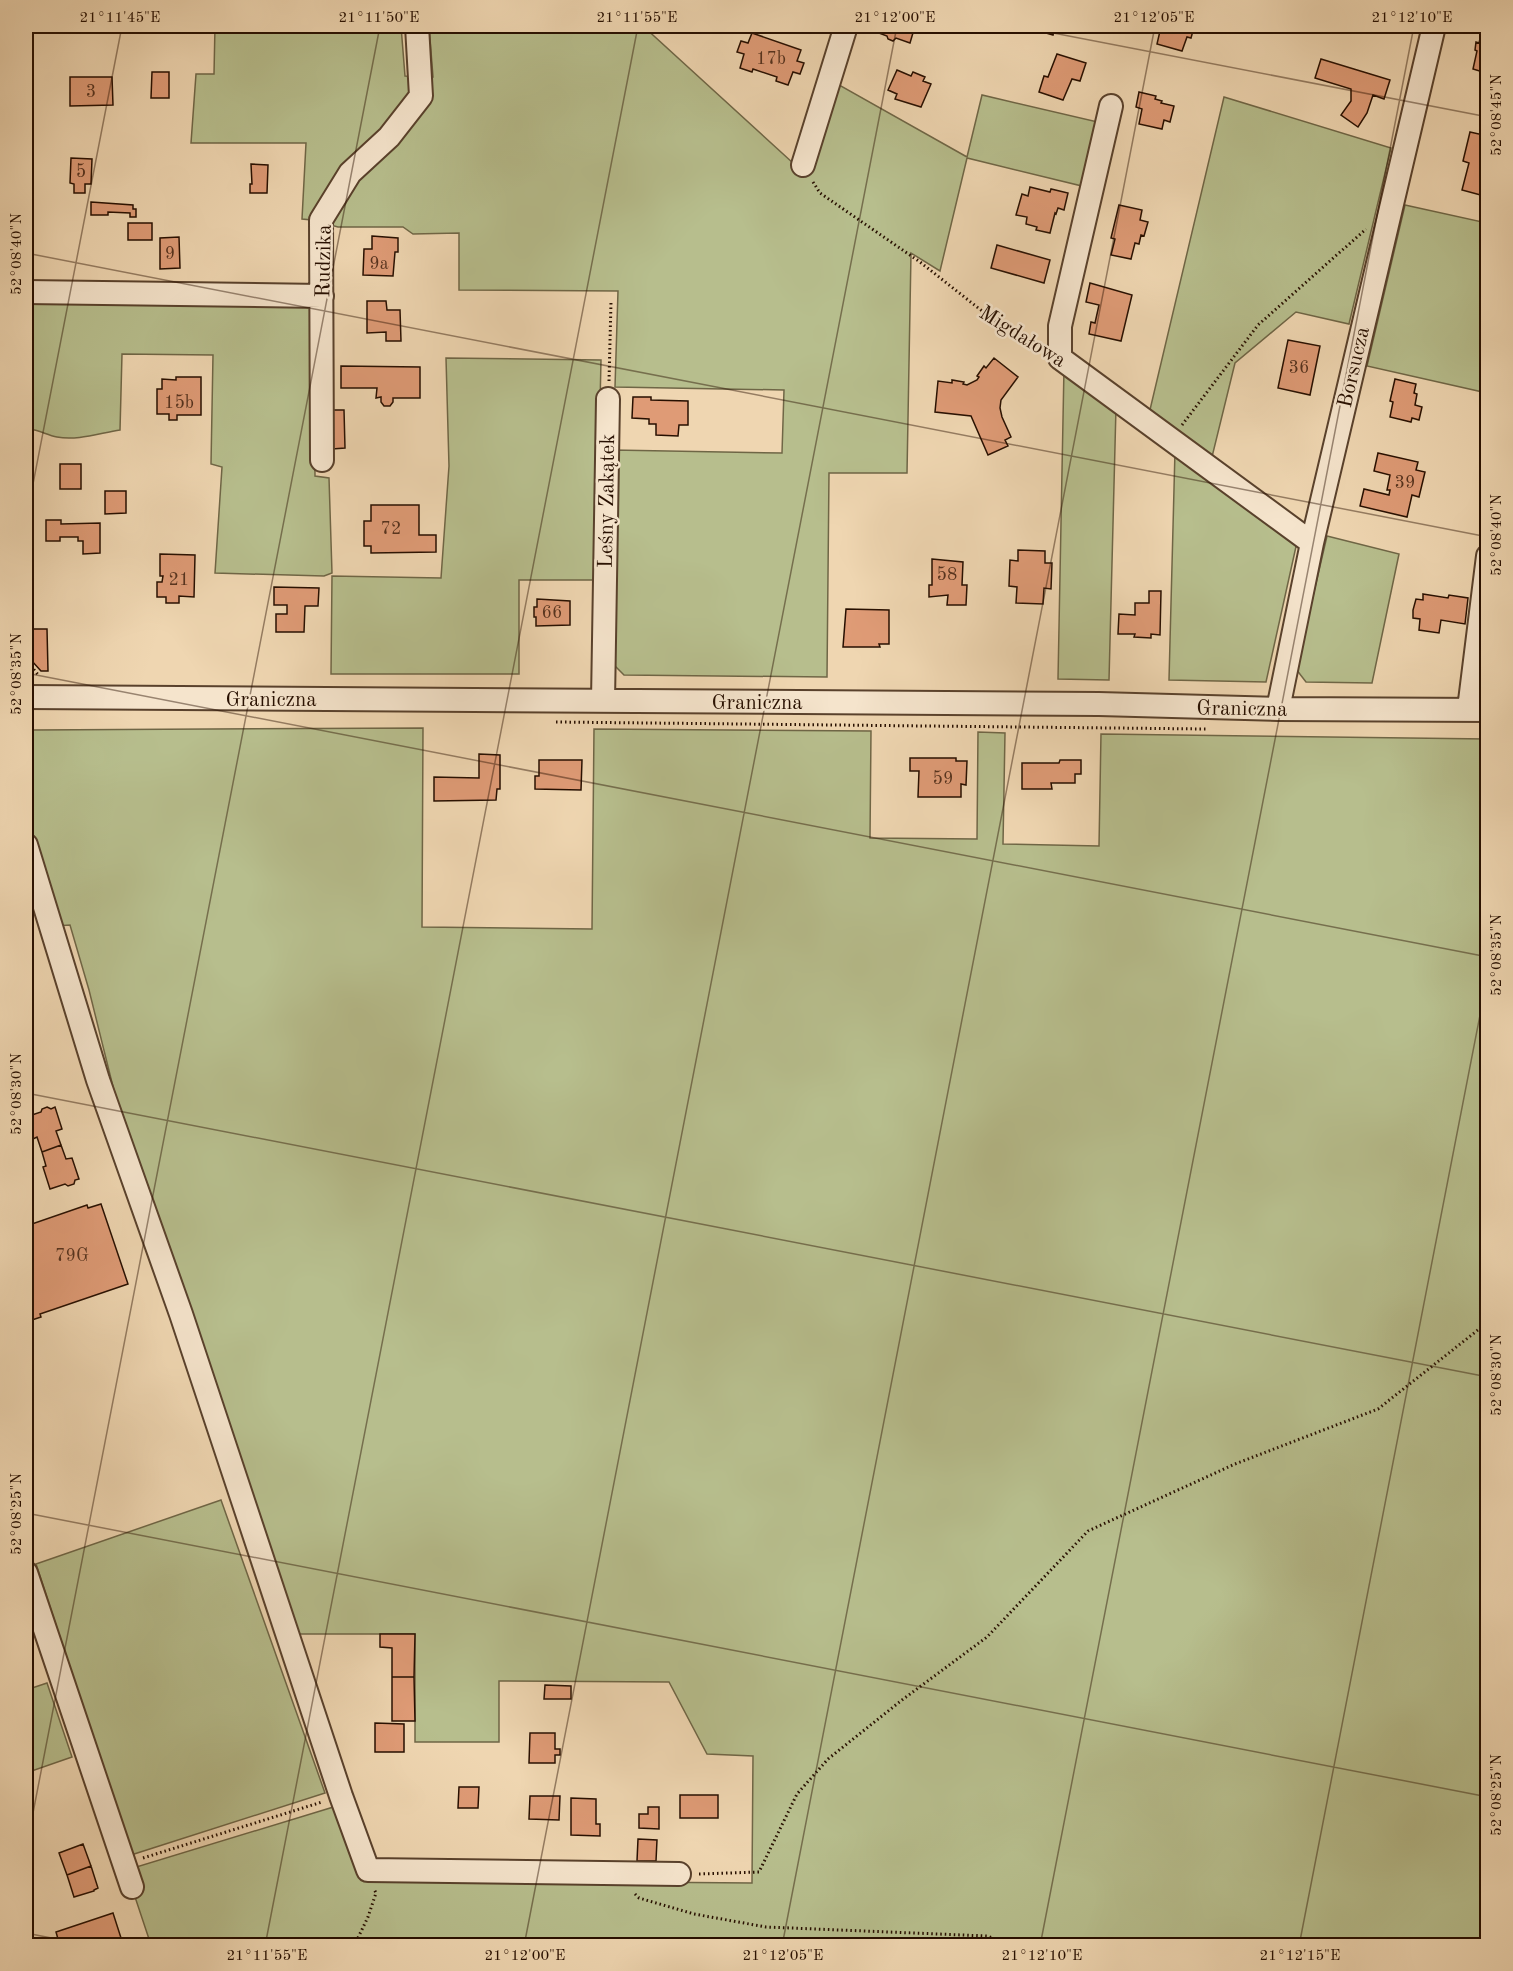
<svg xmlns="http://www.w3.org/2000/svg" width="1513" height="1971" viewBox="0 0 1513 1971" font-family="'Old Standard TT',serif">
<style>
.green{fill:#b7be8d;stroke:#6f6646;stroke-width:1.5}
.building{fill:#df9b76;stroke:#270f00;stroke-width:1.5}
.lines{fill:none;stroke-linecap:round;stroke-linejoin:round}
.minor-casing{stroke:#59412c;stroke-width:26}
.path{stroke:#270f00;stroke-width:3;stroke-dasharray:1.5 3;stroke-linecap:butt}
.minor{stroke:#f5e4cc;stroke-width:22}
.ticks{fill:none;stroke:#270f00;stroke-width:1.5;stroke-opacity:0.45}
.labels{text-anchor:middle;stroke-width:5;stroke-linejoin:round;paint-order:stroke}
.number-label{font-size:18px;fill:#55321e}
.street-label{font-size:21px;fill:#270f00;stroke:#f5e4cc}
.neatline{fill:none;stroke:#270f00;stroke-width:2}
.ticks-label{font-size:15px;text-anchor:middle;fill:#270f00}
</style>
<rect width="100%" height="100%" fill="#efd6b1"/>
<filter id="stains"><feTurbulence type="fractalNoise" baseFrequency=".00333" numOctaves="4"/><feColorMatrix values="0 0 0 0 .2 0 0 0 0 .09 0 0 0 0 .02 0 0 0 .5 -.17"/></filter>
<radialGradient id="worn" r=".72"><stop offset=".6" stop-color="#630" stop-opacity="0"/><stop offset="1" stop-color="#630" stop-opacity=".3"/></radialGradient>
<path class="green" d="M215,26h186l4,50 28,1 -4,-51h214l162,148 29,-92 133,75 15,-62 120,28 -20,63 -115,-28 -27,113 -29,-18 -4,220h-78l-2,204 -203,-2 -14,-14 3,-211 169,3 2,-63 -169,-3 3,-96 -159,-1v-57l-46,1 -10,-7h-65l-26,-7 -10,-1 4,-76h-115l5,-69h18z
M1224,97l167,51 -42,176 -53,-12 -61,51 -24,98 -62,-47z
M1405,205l82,18v170l-120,-27z
M31,301l283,3 1,172 14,2 3,95 -8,3 -109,-3 7,-106 -11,-3 2,-109 -91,-1 -2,76c-20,3 -43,11 -63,7 -10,-2 -18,-7 -28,-8z
M446,358l155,2 -5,220h-77v94h-188l1,-98 109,2 8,-112z
M1064,368l52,39 -7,273 -51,-1z
M1175,451l122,91 -31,140 -97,-2z
M1327,536l72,18 -27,129 -66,-1 -10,-13z
M423,728l-1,199 170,2 2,-200 277,2 -1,107 107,1 1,-107 27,1 -2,111 96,2 2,-112 386,5v1206h-1336l-18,-54v-23l207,-63 27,75 385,3 1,-127 -46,-2 -38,-72 -170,-1v61h-84v-108h-120l-171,-503 -35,-141 -19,-65 -15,1 -29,-118 6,-78z
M221,1500l104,293 -194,62 -95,-291z
M47,1683l25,74 -46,16v-83z"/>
<path class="building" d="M881,26h34l-5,17 -14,-5 -3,3 -5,-2 -1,-3 -8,-3z
M1022,26h33l-2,9z
M1142,26h48l4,1 -3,11 -4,-1 -5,14 -25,-7 3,-13z
M1483,27l5,1v47l-5,-1v-2l-10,-3 4,-18 -2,-1 1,-8 3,1z
M752,33l49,17 -4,11 7,2 -4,11 -7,-2 -5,13 -12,-4 1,-4 -24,-8 -1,3 -12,-4 4,-14 -7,-2 4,-11 7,2z
M1057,54l29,9 -6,18 -8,-2 -9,21 -24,-8 5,-16 4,1z
M1321,59l69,21 -6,19 -11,-4 -6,18 -9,14 -17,-12 10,-14v-12l-36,-11z
M897,70l14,6 2,-4 12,5 -2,4 8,3 -10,23 -26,-8 2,-5 -9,-4z
M152,72h17v26h-18z
M70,77h42l1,28 -43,1z
M1139,92l17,4 -1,3 7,2 -1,2 13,3 -4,16 -6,-2 -2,9 -23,-5 3,-15 -6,-2z
M1470,132l18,4v19l-5,17 5,1v24l-26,-7 7,-27 -6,-2z
M71,158l21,1 -1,25h-6v9h-11v-9l-4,-1z
M251,164l17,1 -1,28h-17v-9h2z
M1030,187l20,5 1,-3 17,4 -4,17 -6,-2 -2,6 -1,-1 -5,20 -14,-3 1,-3 -11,-3 1,-7 -11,-2 6,-21 6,2z
M91,202l42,3v4h3v8h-6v-4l-22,-1v3h-17z
M1119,205l23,5 -2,10 8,2 -4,14 -3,-1 -2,9 -4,-1 -4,16 -20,-4 4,-16 -4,-1z
M128,223h24v17h-24z
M372,236l26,2v14h-3l-2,24 -30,-1 1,-26h8z
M179,237l1,31 -20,1v-31z
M997,245l53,15 -6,23 -53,-15z
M1090,283l42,12 -11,46 -32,-7 2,-12 4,1 4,-18 -13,-3z
M367,301h19l1,9h13l1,31h-15v-9l-19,1z
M1288,340l32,6 -10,49 -32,-7z
M994,358l24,19 -17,23 -1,8 2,9 9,20 -6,3 3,6 -20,9 -17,-39 -36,-4 3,-31 14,2v-3l12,2 -1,2 4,1 10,-5 2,-3 -2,-1 7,-10 2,2z
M341,366l79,1v31h-27v4l-3,4h-6l-3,-4v-5l-5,1 1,-10h-36z
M176,377h25v38h-24v5h-8v-6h-12v-25h5v-10l14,1z
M1395,379l21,5 -2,9 3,1 -2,11 7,2 -3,13 -7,-2 -1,4 -21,-5 3,-15 -3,-1z
M633,397h18v3l37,1v24h-9l-1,11 -22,-1v-11h-7v-5l-17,-1z
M332,410h12l1,38 -13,1z
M1378,453l40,9 -2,8 9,2 -6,25 -7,-2 -5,22 -47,-11 4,-17 25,6 1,-5h-3l3,-15 -16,-4z
M60,464h21v25h-21z
M105,491h21v22l-21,1z
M371,505h48v30h17v17l-65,1v-7h-7v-25h7z
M46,520h15v4l39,-1v30l-17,1v-13h-5v-4h-18v4h-14z
M1018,550l27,1v12h7l-1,26 -7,-1 -1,16 -27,-1 1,-16 -8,-1 1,-26 8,1z
M160,554l35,1 -1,42 -15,-1v7h-13v-6h-9v-15h5l1,-6h-3z
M932,559l31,3 -1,23h5l-1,20h-19l1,-10 -19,2v-12h3z
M274,587l45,1 -1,18h-13l-1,26h-28v-18h11v-9h-13z
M1149,591h12l-1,44 -9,-1v4l-17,-1 1,-3h-17l1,-20 16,1v-12h14z
M1423,594l25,4 1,-3 19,3 -3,26 -24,-4 -2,13 -20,-3 1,-11 -7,-1v-8l3,-11 7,1z
M537,599l33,2v24l-34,1v-9h-2v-10h3z
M846,609l43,1v34h-10l1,3h-37z
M31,629h16l1,42h-7l-10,-11z
M479,754l21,1v34h-3l-1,11 -62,1v-24l45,1z
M910,758h46v3h11l-1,24 -5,-1v13h-43l1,-26h-9z
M539,760h43l-1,30 -46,-1v-13h4z
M1060,760h21v14h-6v9h-24l1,6h-30v-26h37z
M47,1107l4,2 4,-2 7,22 -6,2 5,14 -19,7 -5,-15 -4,2 -7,-22 15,-5 1,-3z
M61,1145l5,14 6,-1 7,21 -4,1 -1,4 -6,2 -3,-2 -15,5 -7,-22 3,-1 -4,-14z
M101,1204l27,80 -88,30 1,3 -15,5v-96l61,-21 1,3z
M380,1634h35l-1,43h-22v-29l-12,-1z
M392,1677h22l1,44h-23z
M545,1685l26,1v13h-27z
M375,1723l29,1v28h-29z
M530,1733h25v16h5v6h-5v8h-26z
M459,1787h20l-1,21h-20z
M680,1795h38v23h-38z
M530,1796h30l-1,24 -30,-1z
M571,1798l25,1v25h4v12l-29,-1z
M648,1807h11v22l-20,-1v-14h9z
M638,1839l19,1 -1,21h-19z
M83,1844l8,22 -24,9 -8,-22z
M91,1866l7,22 -4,2v1l-20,6 -7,-22z
M113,1913l9,28 -14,5h-48l-4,-14z"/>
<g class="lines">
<defs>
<path id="minor" d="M1111,106l-51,220v32l252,185
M803,165l43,-139
M26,292l296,4
M322,460l-1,-240 29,-47 39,-36 32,-41 -4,-70
M26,697l1073,7 179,5 210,1
M603,701l5,-302
M1278,709l34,-166 122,-517
M1469,709l19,-153
M26,845l72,235 83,234 160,482 27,74 311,4
M26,1573l106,314"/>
</defs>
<use href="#minor" class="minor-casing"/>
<path class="path" d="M813,182l7,11 100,69 76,60 45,23
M609,381l2,-79
M1182,425l76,-100 108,-96
M26,666l6,1 7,9
M556,722l650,7
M143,1858l179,-56
M699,1874l60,-2 38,-78 31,-35 74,-59 85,-63 101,-106 147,-67 143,-55 110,-87
M635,1894l4,4 55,16 72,13 221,9 26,10
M354,1946l14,-29 8,-24 -2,-4"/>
<use href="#minor" class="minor"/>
</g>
<path class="ticks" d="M1017,26l471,91M26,253l1462,284M26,520l96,-494M26,673l1462,284M26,1093l1462,284M26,1513l1462,284M26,1849l354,-1823M26,1933l66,13M265,1946l373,-1920M524,1946l373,-1920M782,1946l373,-1920M1040,1946l374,-1920M1299,1946l189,-972"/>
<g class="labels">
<g class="number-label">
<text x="771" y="64">17b</text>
<text x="91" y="97">3</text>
<text x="81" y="177">5</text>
<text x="170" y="259">9</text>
<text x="379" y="269">9a</text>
<text x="1299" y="373">36</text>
<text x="179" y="408">15b</text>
<text x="1405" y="488">39</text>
<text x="391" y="534">72</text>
<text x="947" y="580">58</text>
<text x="179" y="585">21</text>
<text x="552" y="618">66</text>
<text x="943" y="784">59</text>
<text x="72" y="1261">79G</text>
</g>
<g class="street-label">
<text transform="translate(323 261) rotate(-89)" y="7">Rudzika</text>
<text transform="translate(1023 336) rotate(32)" y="7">Migdałowa</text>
<text transform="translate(1353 367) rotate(-77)" y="7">Borsucza</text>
<text transform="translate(606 501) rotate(-89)" y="7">Leśny Zakątek</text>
<text x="271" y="706">Graniczna</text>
<text x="757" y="709">Graniczna</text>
<text transform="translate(1242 708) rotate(1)" y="7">Graniczna</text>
</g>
</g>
<rect width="1513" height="1971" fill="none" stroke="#efd6b1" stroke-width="66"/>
<rect x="33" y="33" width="1447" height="1905" class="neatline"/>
<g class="ticks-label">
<text x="120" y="22">21°11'45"E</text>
<text x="379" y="22">21°11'50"E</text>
<text x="637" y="22">21°11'55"E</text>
<text x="895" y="22">21°12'00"E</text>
<text x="1154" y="22">21°12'05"E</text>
<text x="1412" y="22">21°12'10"E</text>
<text transform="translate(1496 115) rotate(-90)" y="5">52°08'45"N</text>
<text transform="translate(16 254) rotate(-90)" y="5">52°08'40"N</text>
<text transform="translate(1496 535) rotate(-90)" y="5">52°08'40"N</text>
<text transform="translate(16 674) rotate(-90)" y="5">52°08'35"N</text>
<text transform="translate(1496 955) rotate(-90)" y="5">52°08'35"N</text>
<text transform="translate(16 1094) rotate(-90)" y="5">52°08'30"N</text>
<text transform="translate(1496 1375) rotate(-90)" y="5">52°08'30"N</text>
<text transform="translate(16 1514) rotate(-90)" y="5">52°08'25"N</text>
<text transform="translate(1496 1795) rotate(-90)" y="5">52°08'25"N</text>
<text x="267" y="1960">21°11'55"E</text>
<text x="525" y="1960">21°12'00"E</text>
<text x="783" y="1960">21°12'05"E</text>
<text x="1042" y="1960">21°12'10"E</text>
<text x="1300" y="1960">21°12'15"E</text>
</g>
<rect width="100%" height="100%" filter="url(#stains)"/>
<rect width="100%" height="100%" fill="url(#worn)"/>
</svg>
